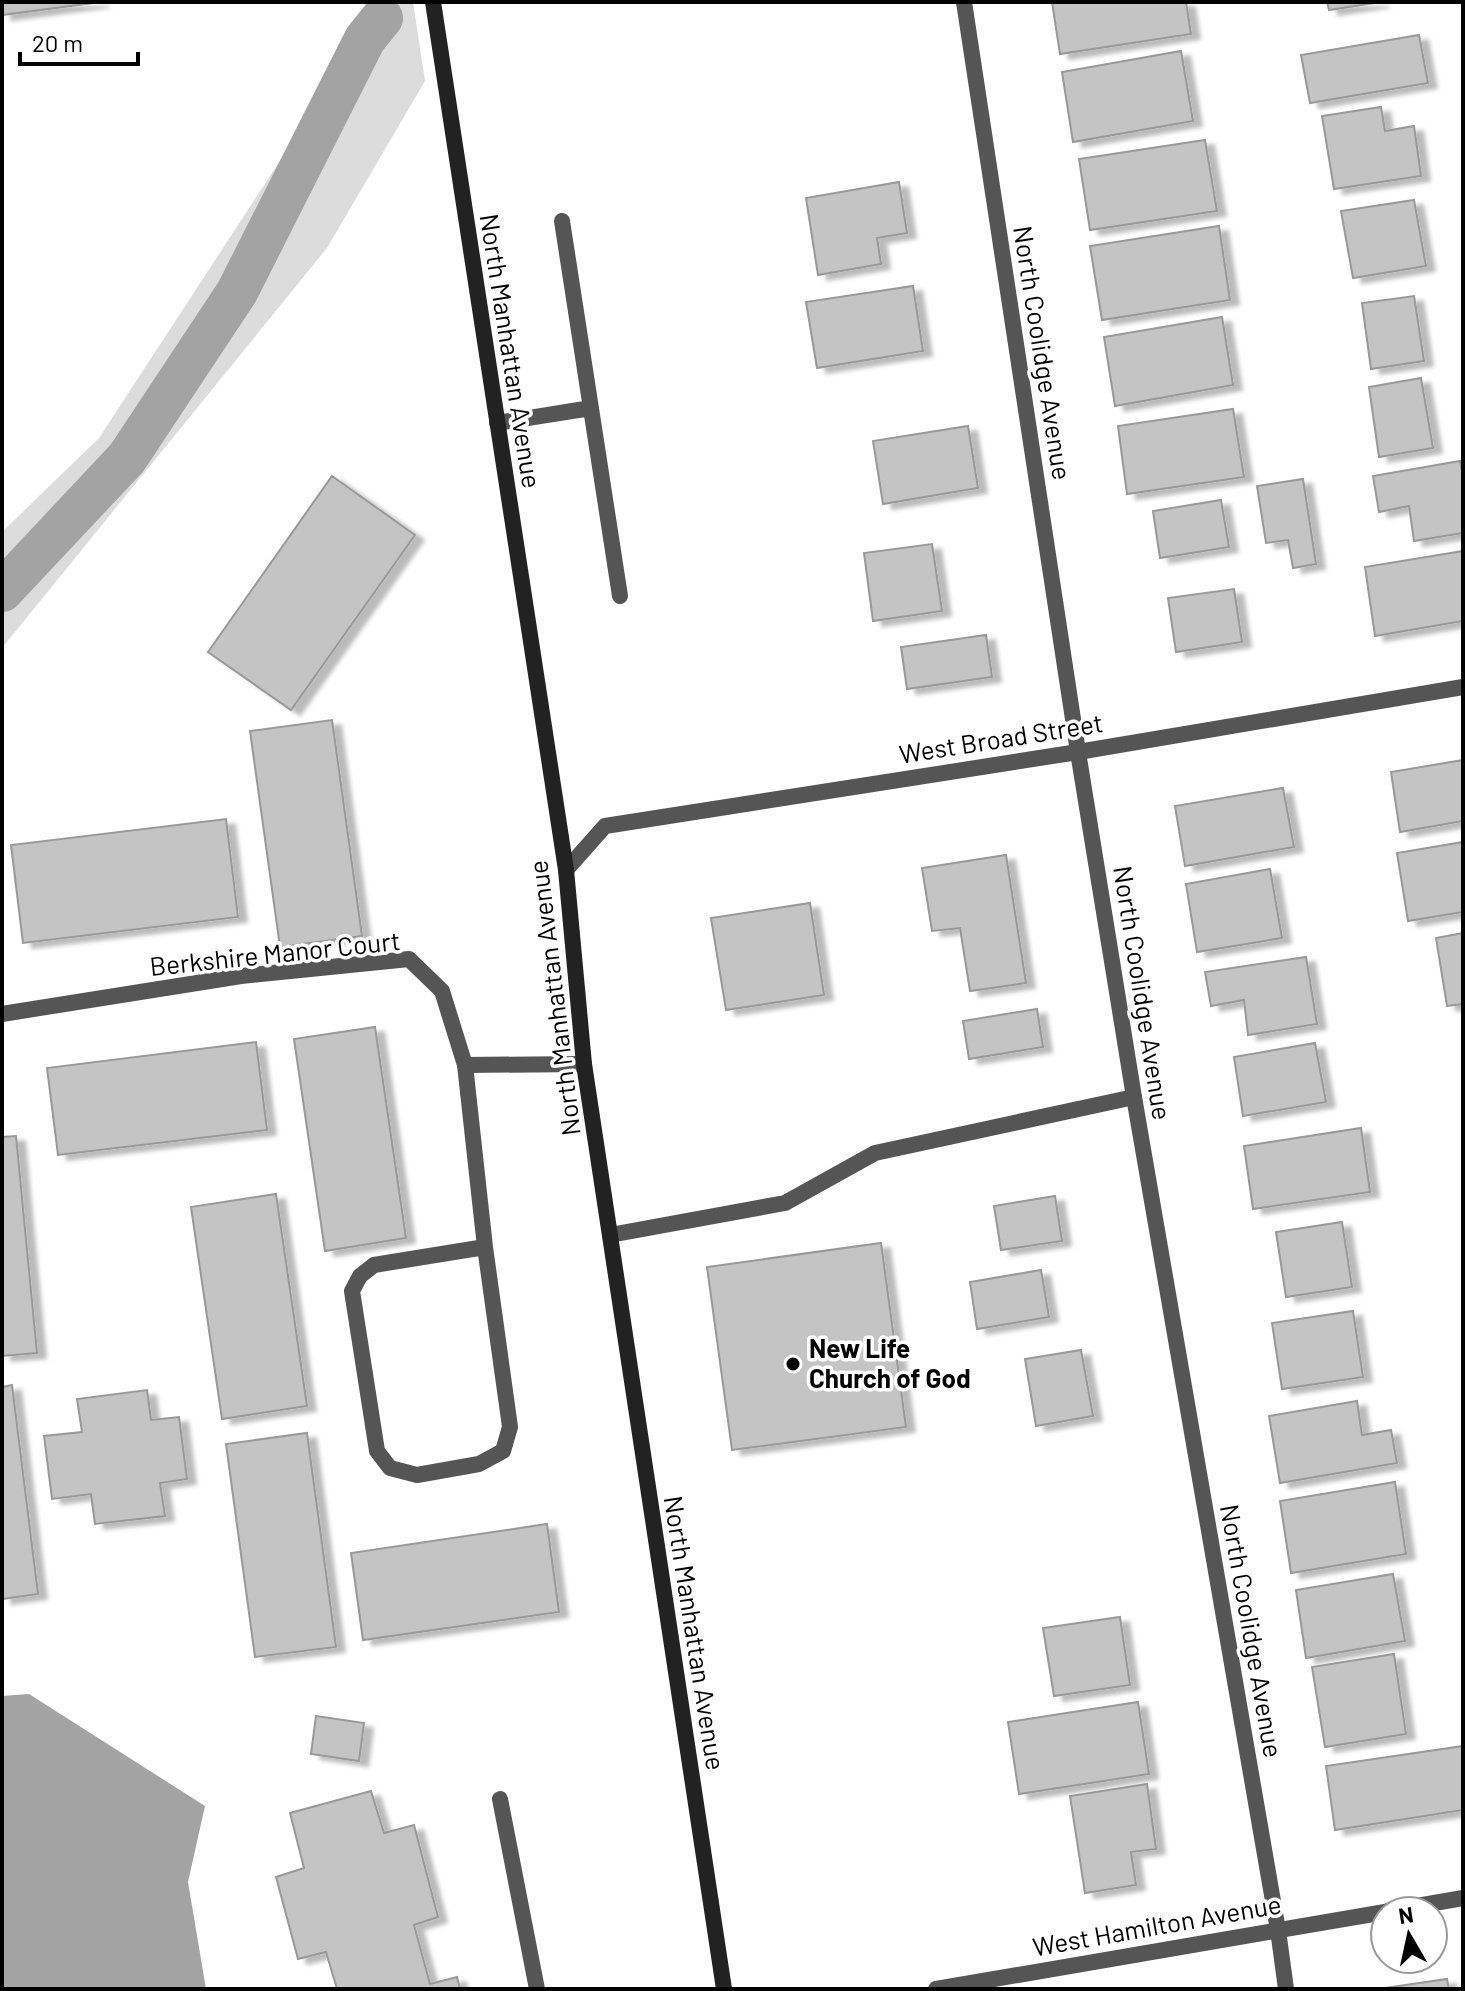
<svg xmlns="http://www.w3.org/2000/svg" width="1465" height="1991" viewBox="0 0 1465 1991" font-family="Barlow,sans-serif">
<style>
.green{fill:#dcdcdc}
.water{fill:#a3a3a3}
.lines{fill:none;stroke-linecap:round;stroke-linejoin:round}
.canal{stroke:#a3a3a3;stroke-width:42}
.building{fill:#c4c4c4;stroke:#999;stroke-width:2;filter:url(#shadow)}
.lane{stroke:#555;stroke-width:16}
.street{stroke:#555;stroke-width:16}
.secondary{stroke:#222;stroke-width:16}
.poi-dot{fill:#000;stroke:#fff;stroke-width:3}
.labels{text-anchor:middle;stroke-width:7;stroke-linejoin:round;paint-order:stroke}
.street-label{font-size:26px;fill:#000;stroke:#fff}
.poi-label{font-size:26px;font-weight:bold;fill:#000;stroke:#fff;text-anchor:start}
</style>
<defs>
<filter id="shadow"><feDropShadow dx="9" dy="5" stdDeviation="2" flood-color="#0004"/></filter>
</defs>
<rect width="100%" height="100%" fill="#fff"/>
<path class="green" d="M387,2h26l12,79 -98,167 -325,400v-116l97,-94 263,-403z"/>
<path class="water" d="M29,1694l176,112 -17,76 18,107h-204v-293z"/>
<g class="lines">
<path class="canal" d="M2,591l125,-133 110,-166 128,-253 17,-21"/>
</g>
<path class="building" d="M2,2h99l-99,13z
M1052,2h134l5,32 -131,20z
M1327,2h54l-52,8z
M1419,35l9,48 -118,20 -9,-48z
M1181,51l12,70 -120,21 -11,-70z
M1381,107l4,24 29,-5 7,50 -87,13 -12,-73z
M1205,140l12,71 -127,19 -11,-71z
M899,182l8,51 -30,5 4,26 -63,11 -12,-77z
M1414,200l12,66 -73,12 -12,-67z
M1219,226l11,74 -128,20 -12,-74z
M913,286l10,65 -106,17 -11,-66z
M1414,296l10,65 -53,8 -9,-66z
M1222,317l11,68 -118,21 -11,-69z
M1421,378l12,70 -54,9 -10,-70z
M1233,409l11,68 -117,17 -9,-68z
M968,426l10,62 -95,16 -10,-63z
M1460,461l3,16v56l-49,8 -5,-35 -30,6 -6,-36z
M332,476l83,59 -124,175 -83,-58z
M1303,479l13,85 -23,4 -5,-28 -22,3 -9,-57z
M1221,500l8,47 -69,11 -7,-47z
M932,544l10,67 -69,10 -9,-68z
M1463,551v70l-88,15 -10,-69z
M1234,589l8,53 -66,10 -8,-54z
M986,635l6,42 -85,12 -6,-42z
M332,720l30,216 -82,11 -30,-216z
M1463,760v61l-63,11 -9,-60z
M1283,788l11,59 -109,19 -10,-60z
M226,819l12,98 -215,26 -12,-98z
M1463,842v70l-55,9 -11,-68z
M1006,855l20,128 -56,8 -10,-63 -28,3 -10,-63z
M1270,869l12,69 -85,14 -11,-68z
M810,903l14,92 -98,15 -15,-92z
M1463,933v71l-16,2 -11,-68z
M1306,957l11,67 -69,11 -4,-35 -33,6 -6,-34z
M1037,1009l6,38 -74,12 -6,-38z
M375,1027l31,211 -81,13 -31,-212z
M256,1042l11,88 -209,25 -11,-87z
M1315,1043l11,59 -83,14 -9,-59z
M1361,1128l9,64 -117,17 -9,-63z
M16,1136l21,217 -35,3v-219z
M276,1194l31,212 -85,13 -31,-212z
M1055,1196l7,45 -61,9 -7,-44z
M1342,1222l10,65 -66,10 -10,-65z
M881,1243l25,184 -174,23 -25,-183z
M1041,1270l8,47 -72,12 -7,-47z
M1353,1311l10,66 -81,12 -10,-66z
M1081,1350l12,66 -57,10 -11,-67z
M12,1385l26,209 -36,5v-212z
M147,1390l4,30 28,-3 8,62 -27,4 5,33 -70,8 -4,-30 -39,5 -8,-63 38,-4 -5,-33z
M1357,1401l5,34 29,-5 6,33 -117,20 -11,-67z
M307,1433l29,214 -81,10 -29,-213z
M1395,1482l11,72 -115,19 -11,-72z
M547,1524l12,88 -196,28 -12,-87z
M1393,1574l12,67 -99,17 -10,-68z
M1120,1617l10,68 -76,11 -11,-68z
M1394,1654l12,80 -81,13 -13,-80z
M1138,1702l11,72 -130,20 -11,-72z
M316,1716l48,7 -5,38 -48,-7z
M1463,1746v64l-128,20 -9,-64z
M1147,1784l9,65 -25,3 5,33 -51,8 -15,-97z
M371,1791l13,42 30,-8 24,92 -24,8 16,59 27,-7 3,12h-123l-11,-37 -28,7 -22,-82 28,-9 -14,-55z
M1447,1979l2,10h-71z"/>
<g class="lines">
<path class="lane" d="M465,1065l20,182 25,180 -7,24 -24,13 -62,11 -27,-7 -13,-17 -25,-160 8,-15 14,-11 111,-18
M610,1235l175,-32 90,-50 259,-56
M500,1799l37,190"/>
<path class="street" d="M964,2l114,750 56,345 144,833 8,59
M562,221l58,375
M497,423l94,-15
M566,870l39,-44 473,-74 385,-65
M2,1014l239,-38 168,-17 33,32 23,74 119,-1
M1388,1911l75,-13
M936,1989l449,-77"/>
<path class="secondary" d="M433,2l133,868 18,194 140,925"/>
</g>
<circle class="poi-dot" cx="793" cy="1364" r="8"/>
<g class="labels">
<g class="street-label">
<text transform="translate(510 351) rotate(81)" y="9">North Manhattan Avenue</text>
<text transform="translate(1042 353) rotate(81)" y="9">North Coolidge Avenue</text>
<text transform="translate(1001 739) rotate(-9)" y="9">West Broad Street</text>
<text transform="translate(275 954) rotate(-6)" y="9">Berkshire Manor Court</text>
<text transform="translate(1142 993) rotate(81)" y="9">North Coolidge Avenue</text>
<text transform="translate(555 998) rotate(-97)" y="9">North Manhattan Avenue</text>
<text transform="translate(1251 1631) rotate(80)" y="9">North Coolidge Avenue</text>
<text transform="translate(694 1633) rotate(81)" y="9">North Manhattan Avenue</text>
<text transform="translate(1157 1926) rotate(-10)" y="9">West Hamilton Avenue</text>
</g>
<g class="poi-label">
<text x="809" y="1358">New Life<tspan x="809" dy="30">Church of God</tspan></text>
</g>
</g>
<rect width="1465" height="1991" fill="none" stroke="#000000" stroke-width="8"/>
<g transform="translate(1409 1935) rotate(351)"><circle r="38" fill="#ffffff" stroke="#999999" stroke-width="2"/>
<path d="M0-6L14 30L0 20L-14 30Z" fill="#000000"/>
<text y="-12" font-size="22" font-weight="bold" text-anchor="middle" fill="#000000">N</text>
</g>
<path d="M20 52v12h118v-12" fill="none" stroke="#000000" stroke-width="4"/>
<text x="32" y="52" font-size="24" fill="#000000" stroke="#ffffff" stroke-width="6" paint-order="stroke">20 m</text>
</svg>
